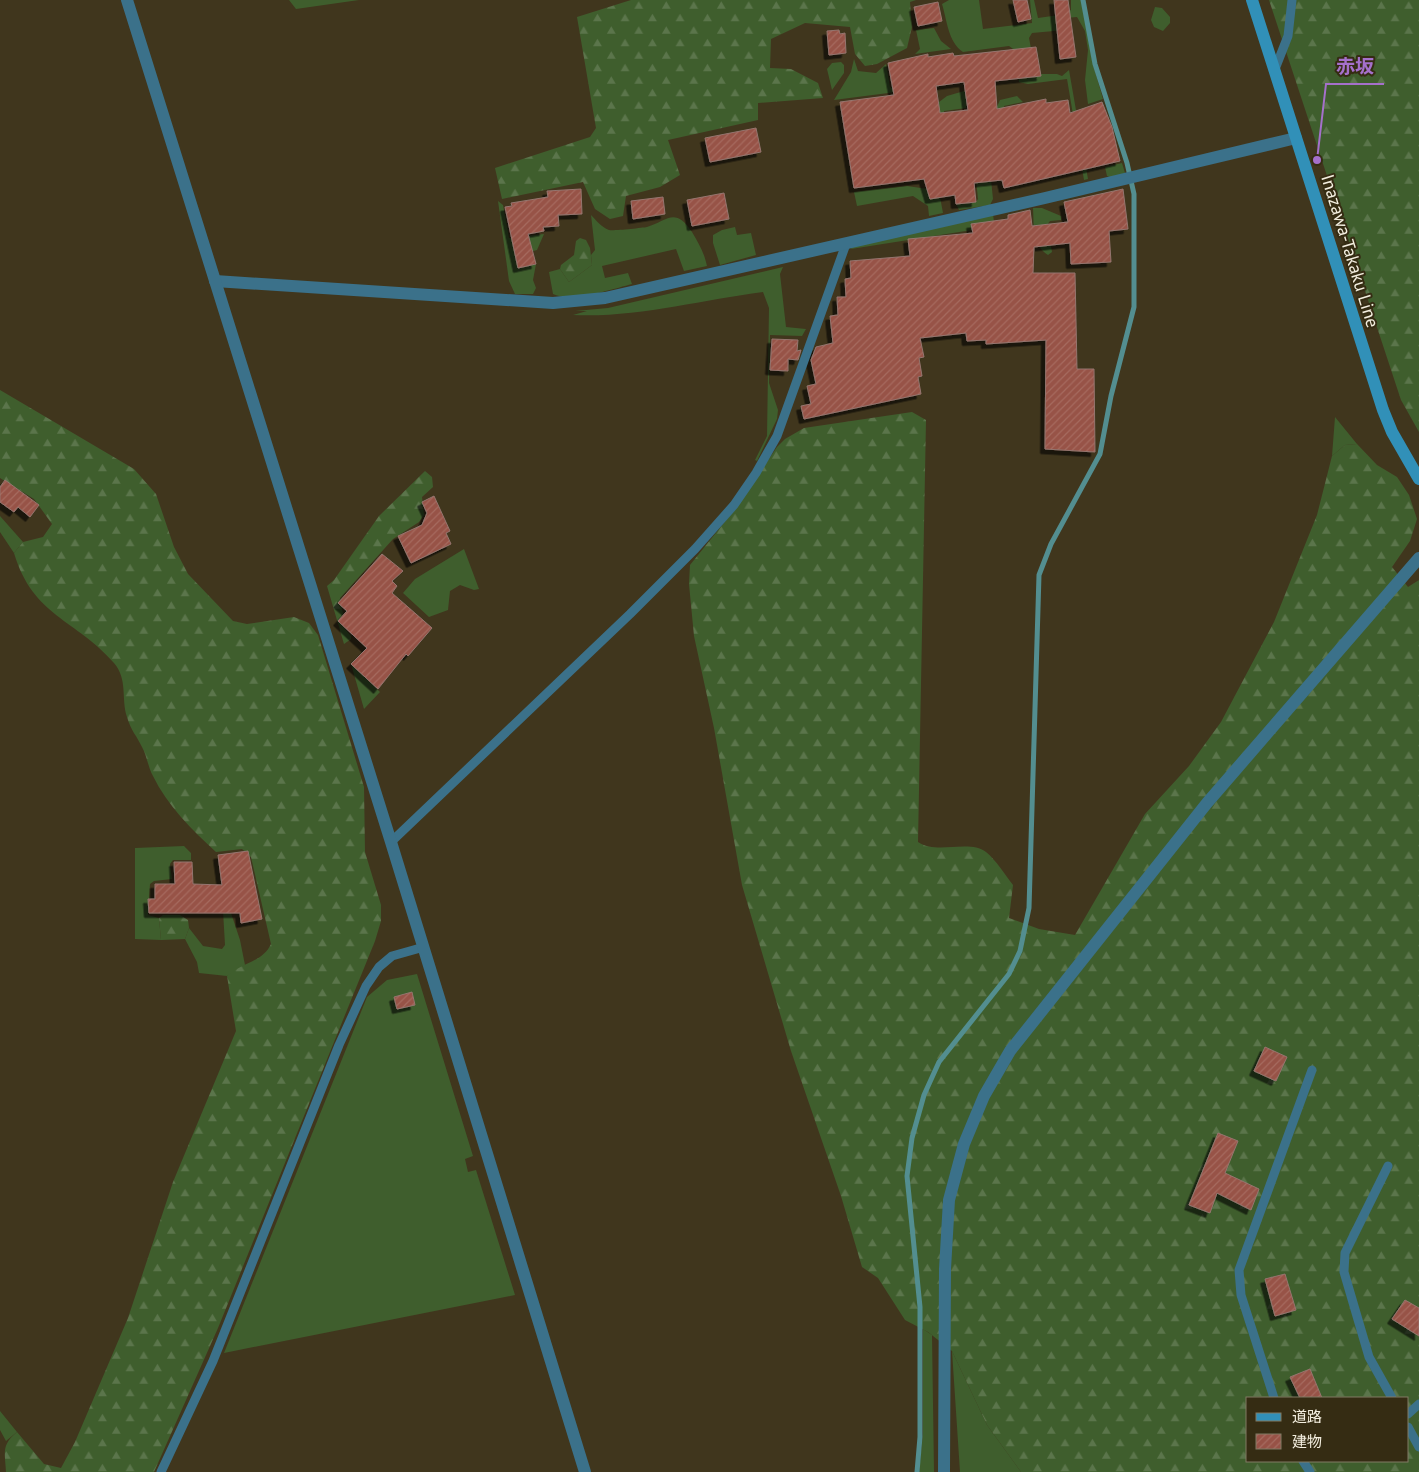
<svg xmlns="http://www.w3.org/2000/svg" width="1419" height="1472" viewBox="0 0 1419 1472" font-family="'PT Sans','Noto Sans JP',sans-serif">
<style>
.grass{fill:#3f5e2d}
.forest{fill:url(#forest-firs);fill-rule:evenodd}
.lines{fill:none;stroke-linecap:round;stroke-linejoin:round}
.stream{stroke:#538e90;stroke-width:5}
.building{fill:url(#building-hatch);stroke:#95756f;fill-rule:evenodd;filter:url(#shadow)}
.service{stroke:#3b718a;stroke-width:9}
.minor{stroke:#3b718a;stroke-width:12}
.tertiary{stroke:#3b718a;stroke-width:12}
.secondary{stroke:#3190b8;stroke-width:12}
.labels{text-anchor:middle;stroke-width:4;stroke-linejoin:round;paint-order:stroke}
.street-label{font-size:18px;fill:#f4efe0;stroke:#352c13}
.leader{fill:none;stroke:#a570cb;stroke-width:2}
.callout-dot{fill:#a570cb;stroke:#352c13;stroke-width:2}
.callout-label{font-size:19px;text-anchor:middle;font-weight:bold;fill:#a570cb;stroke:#352c13;stroke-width:4;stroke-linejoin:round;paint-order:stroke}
</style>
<defs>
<pattern id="forest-firs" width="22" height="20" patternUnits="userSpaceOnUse" patternTransform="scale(1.25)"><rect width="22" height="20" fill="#3f5e2d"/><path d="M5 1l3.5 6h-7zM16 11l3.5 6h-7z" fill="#5b754b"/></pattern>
<pattern id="building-hatch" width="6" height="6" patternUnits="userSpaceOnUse" patternTransform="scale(1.25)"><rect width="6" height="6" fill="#975246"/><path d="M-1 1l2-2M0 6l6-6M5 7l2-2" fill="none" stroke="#a66b60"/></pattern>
<filter id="shadow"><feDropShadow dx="-4.5" dy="4.5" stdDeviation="0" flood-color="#0009"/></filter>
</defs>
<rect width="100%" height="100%" fill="#40361d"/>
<path class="grass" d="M289,0h70l-63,9z
M949,0h30l4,29 49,-6 -2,-23h4l4,18 21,-3 12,-5v-10h10l12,64 10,35 -15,5 -3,-24 3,-30 -3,-19 -8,-14 -11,1 -1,12 -33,3 -3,5 7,36h21l5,2 7,-6 19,109 -4,1 -17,-101 -39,5 -9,-2 -3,-31 -7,-5 -46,6c-15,-10 -16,-32 -21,-48z
M1155,7l7,1 8,9v6l-7,8 -9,-4 -3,-7z
M934,28l7,13 10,8 -36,5 5,-5 -4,-19z
M854,59l4,12 18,2 10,-9 4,23 5,2 1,3 -62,8 17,-28z
M841,62l3,3v8l-12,17 -5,-21 5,-6z
M964,91l21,12 -19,1v4l-22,3 1,11 -6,-10v-10l8,-6z
M1017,96l6,6 -19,4 10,43 -20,-36 6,-13z
M988,150l5,49 -3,6 -31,5 -3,-6 20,-2 2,-3 -5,-48z
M1122,163l3,10 -13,5 -5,-2 -2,-9z
M907,186l21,3 12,8 3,16 -14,3 -1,-10 -15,-10 -56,10 -3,-14z
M498,201l5,4 6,33 35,-4 -7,16 -22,6 4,12 17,-4 -3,16 3,8 -3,6h-18l-6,-13z
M1033,208h9l19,8v4l-11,1 -3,4 5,27 -4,3c-16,-10 -14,-29 -15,-47z
M993,214l1,8 -22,2v6l-121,19 2,-3z
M591,215c5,5 10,12 18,15 4,1 32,-2 38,-3 20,-6 28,-21 45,5 7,12 12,20 15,34l-23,5 -8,-22 -74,17 3,12 23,-5 4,11c-19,5 -62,19 -79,10l-4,-22 11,-3 9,13 23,-17 -1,-10 4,-5z
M735,227l2,8 14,-2 5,22 -36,10 -7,-22v-8l9,-5z
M783,267l-3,7 6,53 20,2 -4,7 -32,-1 -1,48 9,27 -1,9 -20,42 -2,-1 12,-24 2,-128 -6,-16c-63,8 -127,26 -190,23l14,-4h-12l33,-3z
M1335,417l22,27 -12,1 -13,11z
M0,516l23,26 -9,11 -14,-21z
M464,549l15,40 -5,1 -14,-5 -10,6 -2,19 -19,7 -26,-24 12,-14z
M351,664l29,28 -16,17z
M184,846l7,7v7h-18l-3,4 2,15 -18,2 -4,3 -2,31 11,3 2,22 -26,-1v-91z
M230,910l10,30 5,25 -18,11 -28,-3 -2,-11 -12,-23 4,-11 14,18 19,3 3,-4 -2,-34z
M417,974l56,182 -8,3 3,13 8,-2 39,125 -291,58 143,-356 20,-17z
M923,1329l9,6 2,137h-15l4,-39z
M952,1351l35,74 34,47h-61z
M0,1411l17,21 -11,9 -6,-11z"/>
<path class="forest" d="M631,0h285l-6,2 2,25 -5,21 -30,16 -12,2 -10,-12 -5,-27 -45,-4 -34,16 -1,29 21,1 27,14 5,15 -65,5v17l-90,20 12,35 -20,12 -34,9 -3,20 -13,3 -15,-10 -12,-27 -81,17 -7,-31 95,-31 6,-9 -19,-111z
M1269,0h150v432l-18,-32z
M580,238l6,2 4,8 2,17 -23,17 -9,-13 1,-4 13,-10 2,-14z
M0,390l134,79 22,25 18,53 14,27 45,47 14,3 47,-7 15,6 9,12 46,152 1,65 16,53v16l-6,20 -157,387 -64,144h-148c-1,-19 -5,-27 11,-40l27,32 17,4 14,-26 53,-124 45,-136 63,-151 -9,-55c14,-13 36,-14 44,-32l-20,-87 -9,-8 -26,3c-24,-22 -49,-47 -63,-76 -5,-9 -6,-20 -11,-29 -5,-11 -11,-16 -15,-30 -6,-18 1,-38 -13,-54 -38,-44 -81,-46 -100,-110l9,-11 20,-5 9,-13 -18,-25 -34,-21z
M912,412l14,8 -8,422c19,13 51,-3 68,10 10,8 19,23 27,33l-4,33 30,11 36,6 70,-121 44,-48 32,-44 53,-100 43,-107 15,-59 13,-11 12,-1 20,21 20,12 12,18 8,24 -7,22 -18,26 16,20 11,-7v892h-398l-34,-47 -35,-74 -24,-19 -23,-12 -27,-42 -16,-11 -21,-71 -50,-145 -49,-166 -28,-157 -20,-92 -5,-52 1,-19 46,-57 41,-61 8,-8 19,-11zM1248,1398h160v63h-160z
M425,471l7,6 1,10 -11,10 2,18 -5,7 -26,17 -53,59 3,16 -5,7 13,15v3l-7,5 -17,-58 7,-6 45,-64z
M163,915h17l8,5 1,8 -4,11 -24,1 -2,-22z"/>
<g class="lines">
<path class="stream" d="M917,1472l3,-35v-130l-13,-131 5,-38 12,-43 15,-33 70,-88 11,-23 9,-43 10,-333 12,-31 49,-90 11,-58 23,-89v-113l-7,-31 -32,-99 -12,-64"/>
</g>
<path class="building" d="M1013,0h14l4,19 -13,3z
M1054,0h14l8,57 -16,2z
M938,2l4,19 -24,5 -4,-19z
M839,30l1,4 5,-1 1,20 -17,2 -2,-24z
M1036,47l5,29 -46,5 2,28 49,-10v4l22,-3 2,13 32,-11 10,25 8,34 -116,27 -2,-8 -28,3 2,19 -20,2 -1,-9 -25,4 -6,-20 -70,9 -14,-86 54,-7 -6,-32 40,-9v3l25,-4 1,3zM964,82l4,28 -28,3 -4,-27z
M756,128l5,24 -51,10 -5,-24z
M581,189l1,25 -24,1 1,11 -16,1 1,4 -16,3 8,30 -18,4 -13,-61 7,-1 -1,-3 37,-6 -1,-6z
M1123,189l5,40 -19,2 2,31 -40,2 -1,-21 -36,4 -1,26h42l2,96h17l1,83 -50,-3 1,-109 -60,4v-4l-19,1 -1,-8 -46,5 4,19 -5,1 3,18 -4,1 3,17 -117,25 -3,-13 10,-2 -4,-18 9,-2 -5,-24 5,-13 17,-4 -3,-27 8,-1 -1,-18h9l-1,-18 6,-1 -1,-17 60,-5 -2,-17 65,-6 -2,-9 37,-5v-4l22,-5 2,16 36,-4 -4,-20z
M724,193l5,26 -37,7 -5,-26z
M663,197l2,17 -32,5 -2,-18z
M772,339l26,1 -1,11 4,-1 -3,10 -10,-1v12l-18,-1z
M5,480l34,25 -9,12 -12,-10 -4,5 -14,-10v-15z
M434,496l16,35 -4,2 5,11 -40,19 -13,-27 24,-11 5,-12 -5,-11z
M382,554l21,17 -11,10 5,5 -5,7 40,35 -24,28 -2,-2 -28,35 -27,-25 16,-16 -29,-27 9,-10 -9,-8z
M248,851l14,68 -21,4 -1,-10h-91l-1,-14h7v-15h20l-1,-22h18l1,22 29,1 -4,-30z
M412,992l3,13 -18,4 -3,-12z
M1265,1047l22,10 -11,24 -22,-10z
M1218,1133l20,8 -13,32 34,16 -8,21 -34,-17 -7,20 -21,-8z
M1285,1274l11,36 -21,6 -10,-37z
M1405,1300l14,8v28l-27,-17z
M1310,1369l12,29h-22l-10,-21z"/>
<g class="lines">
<path class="service" d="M1275,69l13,-33 4,-36
M391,842l239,-228 65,-65 39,-44 22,-32 21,-37 69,-192
M1388,1166l-43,87 -1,19 25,85 23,41
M1274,1398l-33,-103 -2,-25 73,-200
M1408,1414l11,-10
M1408,1427l11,20
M1303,1461l7,11
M161,1472l52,-111 126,-316 27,-59 13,-19 13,-11 32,-9"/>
<path class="minor" d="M215,281l338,22 52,-5 440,-100 251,-60"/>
<path class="tertiary" d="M127,0l264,842 194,630
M944,1472l1,-203 4,-69 15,-56 20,-48 26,-45 197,-248 212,-245"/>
<path class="secondary" d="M1252,0l131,410 9,22 27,47"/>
</g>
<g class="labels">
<g class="street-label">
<text transform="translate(1350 251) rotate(73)" y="6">Inazawa-Takaku Line</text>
</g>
</g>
<path class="leader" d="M1317 160L1326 84H1384"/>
<circle class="callout-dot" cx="1317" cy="160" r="5"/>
<g class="callout-label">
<text x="1355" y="73">赤坂</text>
</g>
<rect x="1246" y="1397" width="162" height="65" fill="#352c13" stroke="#817a65"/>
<rect x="1256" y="1413" width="25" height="8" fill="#3190b8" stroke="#817a65"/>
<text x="1292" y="1422" font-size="15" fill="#f4efe0">道路</text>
<rect x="1256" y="1434" width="25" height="15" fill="url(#building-hatch)" stroke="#817a65"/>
<text x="1292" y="1447" font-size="15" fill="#f4efe0">建物</text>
</svg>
